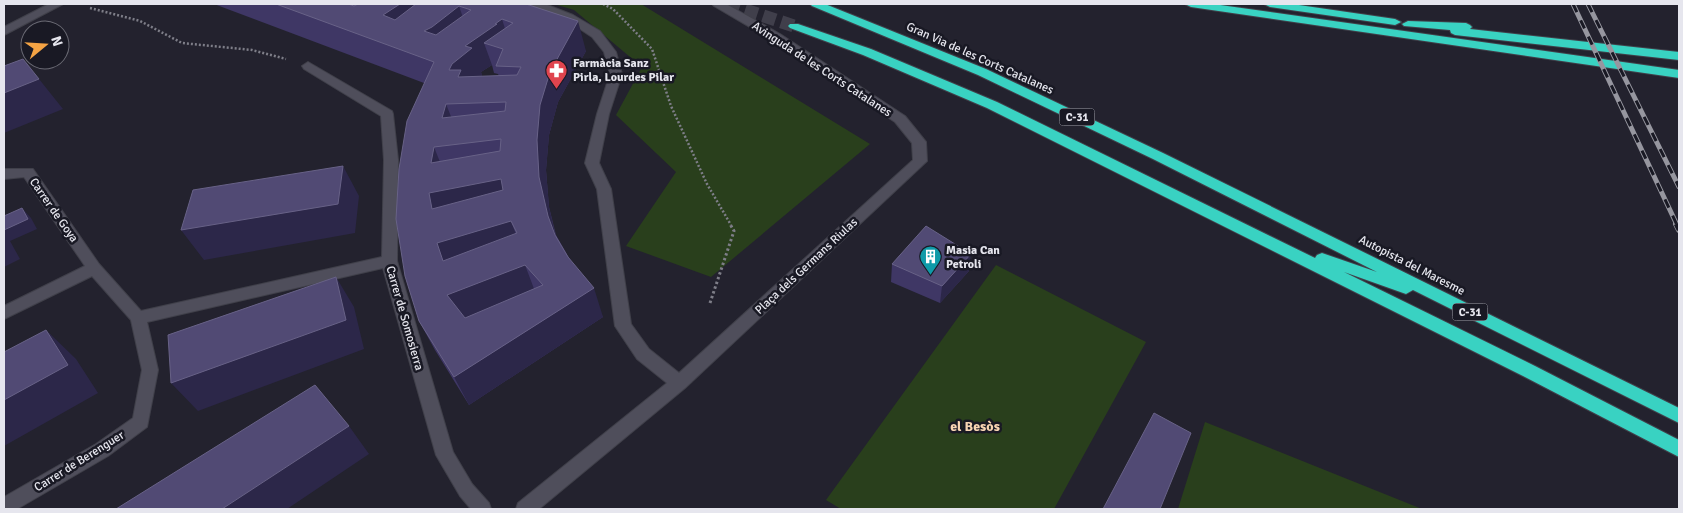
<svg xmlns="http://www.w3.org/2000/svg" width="1683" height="513" viewBox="0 0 1683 513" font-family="Signika,sans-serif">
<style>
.green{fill:#293f1c}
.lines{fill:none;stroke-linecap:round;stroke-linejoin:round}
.highway-tunnel{stroke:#403f4b;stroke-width:13;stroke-dasharray:13 6;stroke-linecap:butt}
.street-casing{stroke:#40404a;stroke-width:2}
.highway-casing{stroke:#40404a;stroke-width:2}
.path-far1{stroke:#7e7e88;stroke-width:2.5;stroke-dasharray:2 2;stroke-linecap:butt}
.path{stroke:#7e7e88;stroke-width:3;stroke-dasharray:2.5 2.5;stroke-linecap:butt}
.street{fill:#4f4e5b;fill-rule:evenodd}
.highway{fill:#39d2c2;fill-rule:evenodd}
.rail-far1-casing{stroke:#96969f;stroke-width:5}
.rail-casing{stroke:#96969f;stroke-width:6}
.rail-far1{stroke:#191924;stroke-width:3;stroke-dasharray:9;stroke-linecap:butt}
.rail{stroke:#191924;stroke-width:4.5;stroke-dasharray:12;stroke-linecap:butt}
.wall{fill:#3f3765;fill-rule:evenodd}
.shaded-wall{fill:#2c2749}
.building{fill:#514a74;stroke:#686287;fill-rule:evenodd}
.labels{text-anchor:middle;stroke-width:5;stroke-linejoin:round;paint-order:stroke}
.shield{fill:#191924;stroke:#a8a8b1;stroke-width:1}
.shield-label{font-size:11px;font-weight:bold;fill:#e6e6ee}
.street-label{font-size:12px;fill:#e6e6ee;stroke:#191924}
.poi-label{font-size:12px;font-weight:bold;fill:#e6e6ee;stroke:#191924;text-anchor:start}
.neighbourhood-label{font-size:14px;font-weight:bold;fill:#f8d5b3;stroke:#191924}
</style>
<rect width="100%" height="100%" fill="#23222e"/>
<path class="green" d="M554,4h87l229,140 -159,133 -85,-31 50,-74 -60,-57 26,-48 -68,-57z
M996,265l150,77 -92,167h-213l-15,-9z
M1205,422l217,87h-244z"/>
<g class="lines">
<path class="highway-tunnel" d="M727,4l67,22"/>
<defs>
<path id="street" d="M49,4h14l-59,31v-8z
M529,4h16l28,11 27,16 16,21 6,22 -13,40 -10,49 12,26 20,135 18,25 30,24 234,-213 -1,-17 -17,-21 -123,-82 -58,-34 -2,-2h14l54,30 125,82 21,26 1,19 -242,227 -146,121h-23l2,-6 149,-120 -30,-24 -22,-33 -18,-137 -12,-26 12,-49 13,-40 -6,-22 -12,-15 -27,-18 -34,-13z
M308,62l84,49 1,3 5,46 -1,101 56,191 19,32 17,19 2,6h-20l-11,-13 -24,-41 -53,-187 -236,54 11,48 -11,57 -39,29 -91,53h-13v-12l92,-53 37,-26 9,-48 -11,-50 -39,-44 -88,43v-13l81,-40 -61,-89 -20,2v-10h29l66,95 42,47 241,-54 2,-97 -3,-44 -77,-47 -2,-3z"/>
<path id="highway" d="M810,4h15l161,65 177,84 516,255v15l-266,-133 -7,4 -62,-22 191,94 144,74v17l-156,-81 -536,-268 -124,-53 -73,-27 -2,-2 2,-2h8l73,25 126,53 318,156 2,-3 5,-2 55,19 -224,-113 -175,-84 -166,-69z
M1185,4h28l466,66v8l-488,-71z
M1264,4h28l103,15 6,3 -6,3 -125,-18z
M1408,21l58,2 4,2 2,2 -2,2 209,23v8l-224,-25 -4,-2 -1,-3 -46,-4 -2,-2z"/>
</defs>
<use href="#street" class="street-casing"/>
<use href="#highway" class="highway-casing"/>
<path class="path-far1" d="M603,4l10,5 39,40 19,57 36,78 24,41
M90,8l50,13 42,22 70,7 34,9"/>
<path class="path" d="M710,303l24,-72 -4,-7"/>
<use href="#street" class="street"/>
<use href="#highway" class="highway"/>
<defs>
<path id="rail-far1" d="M1573,4l104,221
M1588,4l91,183"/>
<path id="rail" d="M1676,224l3,6"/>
</defs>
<use href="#rail-far1" class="rail-far1-casing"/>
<use href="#rail" class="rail-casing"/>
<use href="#rail-far1" class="rail-far1"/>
<use href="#rail" class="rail"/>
</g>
<path class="wall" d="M214,4h312l60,47 -28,51 -9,33 -3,35 3,37 7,28 47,82 -134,88 -34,-55 -16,-29 5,-238zM492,65l2,8 4,1 1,2h-17l-1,-4z
M892,264l77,7 -29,32 -49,-21z"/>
<path class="shaded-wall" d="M400,4h23l-28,41 -12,-30z
M459,6l10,29 -26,21 -19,-25z
M502,19l9,29 -8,1 -19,-6 8,22 -11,7 2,6 -15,12 -19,-20 3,-6 13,-18z
M578,21l8,30 -28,51 -9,33 -3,35 3,37 9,39 -10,-30 -9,-39 -2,-37 3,-35 10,-33z
M39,79l24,30 -59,24v-40z
M446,104l12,30 -16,-16z
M434,147l12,30 55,2 11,30h-80l-3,-16 2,-30z
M343,166l16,30 -4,37 -151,27 -23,-30z
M22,208l9,10 6,11 -27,12 10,18 -16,8v-37z
M511,221l11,30 -79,10 -6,-18z
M971,254l-2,17 -29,32 2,-17z
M525,265l11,29 -75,30 -14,-29z
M336,277l18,30 10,42 -166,62 -27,-28z
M594,288l9,29 -134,88 -15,-28z
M46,330l30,29 22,34 -94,53v-46z
M349,426l20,28 -82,55h-65z"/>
<path class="building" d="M276,4h72l6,2 4,-2h42l-17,11 12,5 21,-16h110l52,17 -28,51 -10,33 -3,35 2,37 9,39 7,19 13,22 26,31 -140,89 -35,-56 -14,-45 -9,-57 3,-50 8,-48 27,-59zM459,6l12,4 -35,25 -12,-4 8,-4zM502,19l11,4 -29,20 19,6 -7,17 25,1 -4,8 -59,2 3,-7h-12l3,-6 20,-16 -7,-2 32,-22h-2zM506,102l-1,9 -63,7 4,-14zM501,139l-1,12 -69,12 3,-16zM501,179l2,11 -71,19 -3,-16zM511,221l6,12 -74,28 -6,-18zM525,265l18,20 -78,33 -18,-23z
M23,59l16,20 -35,14v-27z
M343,166l-5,38 -157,26 12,-40z
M22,208l6,11 -24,11v-14z
M926,226l45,28 -29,32 -50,-22z
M336,277l10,43 -175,63 -3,-48z
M46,330l22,35 -64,35v-48z
M315,385l34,41 -127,83h-106z
M1154,413l37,20 -31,76h-57z"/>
<defs>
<symbol id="pharmacy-pin" viewBox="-11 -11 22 30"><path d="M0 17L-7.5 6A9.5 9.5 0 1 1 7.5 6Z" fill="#e0444e" stroke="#191924"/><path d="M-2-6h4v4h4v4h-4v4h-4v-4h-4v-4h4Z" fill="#fff"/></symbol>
<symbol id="building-pin" viewBox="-11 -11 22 30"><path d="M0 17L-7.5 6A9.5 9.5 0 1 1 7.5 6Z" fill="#0f9aa8" stroke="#191924"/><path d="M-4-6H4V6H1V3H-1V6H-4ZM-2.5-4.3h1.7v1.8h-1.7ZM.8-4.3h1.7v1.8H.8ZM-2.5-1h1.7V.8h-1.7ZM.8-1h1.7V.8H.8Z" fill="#fff"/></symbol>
</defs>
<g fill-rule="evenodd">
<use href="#pharmacy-pin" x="544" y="58" width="25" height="34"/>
<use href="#building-pin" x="918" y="244" width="25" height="34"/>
</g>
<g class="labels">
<g class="shield">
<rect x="1059.5" y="108.5" width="35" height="17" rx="4"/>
<rect x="1452.5" y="303.5" width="35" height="17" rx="4"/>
</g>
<g class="shield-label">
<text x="1077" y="121">C-31</text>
<text x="1470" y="316">C-31</text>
</g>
<g class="street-label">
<text transform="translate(980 58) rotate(24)" y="4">Gran Via de les Corts Catalanes</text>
<text transform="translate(822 69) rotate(33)" y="4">Avinguda de les Corts Catalanes</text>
<text transform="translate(54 210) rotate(55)" y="4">Carrer de Goya</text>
<text transform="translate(1412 265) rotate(27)" y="4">Autopista del Maresme</text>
<text transform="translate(806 266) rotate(-43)" y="4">Plaça dels Germans Riulas</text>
<text transform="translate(405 318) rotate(74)" y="4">Carrer de Somosierra</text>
<text transform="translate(79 461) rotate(-32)" y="4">Carrer de Berenguer</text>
</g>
<g class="poi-label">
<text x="573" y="67">Farmàcia Sanz<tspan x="573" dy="14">Pirla, Lourdes Pilar</tspan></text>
<text x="946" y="254">Masia Can<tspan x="946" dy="14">Petroli</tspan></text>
</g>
<g class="neighbourhood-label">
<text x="975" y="431">el Besòs</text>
</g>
</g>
<rect width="1683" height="513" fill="none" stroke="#e6e6ee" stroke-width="10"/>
<g transform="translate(45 45) rotate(72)"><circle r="24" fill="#191924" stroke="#6b6b75"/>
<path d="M0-4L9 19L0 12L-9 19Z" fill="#f4a344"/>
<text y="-8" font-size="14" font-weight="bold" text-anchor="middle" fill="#e6e6ee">N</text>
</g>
</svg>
